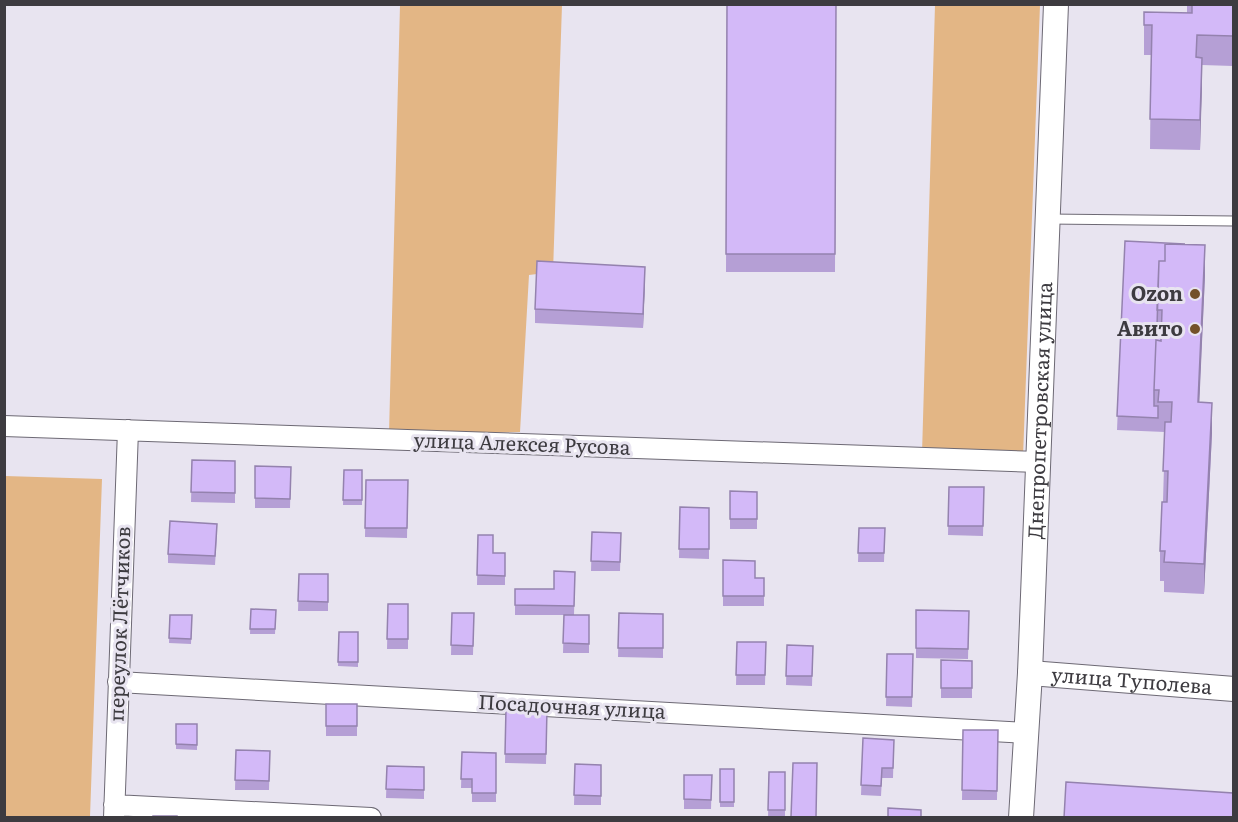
<svg xmlns="http://www.w3.org/2000/svg" width="1238" height="822" viewBox="0 0 1238 822" font-family="Literata,serif">
<style>
.green{fill:#e3b685}
.lines{fill:none;stroke-linecap:round;stroke-linejoin:round}
.service-casing{stroke:#6d6974;stroke-width:11}
.minor-casing{stroke:#6d6974;stroke-width:22}
.tertiary-casing{stroke:#6d6974;stroke-width:26}
.service{stroke:#fff;stroke-width:9}
.minor{stroke:#fff;stroke-width:20}
.tertiary{stroke:#fff;stroke-width:24}
.wall{fill:#b59fd5}
.shaded-wall{fill:#9482ae}
.building{fill:#d3b9f8;stroke:#9482ae;stroke-width:1.5}
.poi-dot{fill:#735129;stroke:#e8e4f0;stroke-width:2}
.labels{text-anchor:middle;stroke-width:6;stroke-linejoin:round;paint-order:stroke}
.poi-label{font-size:20px;font-weight:bold;fill:#3d3b40;stroke:#e8e4f0;text-anchor:end}
.street-label{font-size:20px;fill:#3d3b40;stroke:#e8e4f0}
</style>
<rect width="100%" height="100%" fill="#e8e4f0"/>
<path class="green" d="M400,5h162l-9,267 -24,3 -9,157 -131,2z
M935,5h105l-17,452 -101,-3z
M5,476l97,3 -12,338h-85z"/>
<g class="lines">
<defs>
<path id="service" d="M1048,219l186,2"/>
<path id="minor" d="M4,426l1035,36
M118,682l908,51
M114,805l257,13
M114,818l14,-388"/>
<g id="tertiary">
<path id="s1" d="M1030,673l204,16"/>
<path id="s2" d="M1021,818l9,-145 26,-669"/>
</g>
</defs>
<use href="#service" class="service-casing"/>
<use href="#minor" class="minor-casing"/>
<use href="#tertiary" class="tertiary-casing"/>
<use href="#service" class="service"/>
<use href="#minor" class="minor"/>
<use href="#tertiary" class="tertiary"/>
</g>
<path class="wall" d="M727,4h109l-1,268h-109z
M1187,4h46v62l-31,-1 -2,85 -50,-1 1,-94h-7v-43l43,1z
M1125,241l80,34 -6,127 13,31 -8,161 -40,-2v-11h-4v-30l3,-50 2,-69 -48,-2z
M645,281l-2,47 -108,-5v-14z
M192,460l43,1v42l-44,-1z
M255,466l36,1 -1,41h-35z
M344,470h18v35h-19z
M366,480h42l-1,58 -42,-1z
M949,487h35l-1,49 -35,-1z
M730,491l27,1v37h-27z
M680,507l29,1v51l-30,-1z
M859,528h26l-1,34h-26z
M592,532l29,1 -1,38h-29z
M217,534l-2,31 -47,-2v-9z
M478,535l15,18h12v32h-28z
M723,560l32,18h9v28h-41z
M575,572l-1,43h15v38h-26l1,-38h-49v-26h39z
M299,574h29v37h-30z
M388,604h20v45h-21z
M251,609l25,1 -1,24h-25z
M916,610l53,1 -1,48 -52,-1z
M452,613h22l-1,42h-22z
M619,613l44,1v44l-45,-1z
M170,615h22l-1,29 -22,-1z
M339,632h19v35l-20,-1z
M737,642h29l-1,43h-29z
M787,645l26,1 -1,40 -26,-1z
M887,654h26l-1,53 -26,-1z
M941,660l31,1v37h-31z
M326,704h31v32h-31z
M506,708l41,1 -1,55 -41,-1z
M176,724h21v26l-21,-1z
M963,730h35l-1,70h-35z
M863,738l31,2 -1,38h-11l-1,18 -20,-1z
M236,750l34,1 -1,39h-34z
M462,752l34,1v49h-24v-14h-11z
M575,764l26,1v40h-27z
M387,766l37,1v32l-38,-1z
M720,769h14v38h-14z
M769,772h16v46h-17z
M684,775h28l-1,34h-27z"/>
<path class="shaded-wall" d="M1202,58v30l-2,62v-30z
M1205,245v30l-7,158v-31z
M645,267v14l-2,47v-14z
M1212,403v30l-8,161v-30z"/>
<path class="building" d="M727,4h109l-1,250h-109z
M1192,4h41v32l-36,-1 -1,22 6,1 -2,62 -50,-1 2,-94h-8v-13l48,1z
M1125,241l60,3h-20v17h-6l-2,65h4v15l-5,-1 -2,50v16h4v12l-41,-2z
M1165,244l40,1 -7,157 14,1 -8,161 -40,-2 1,-11h-5l2,-49h5l1,-31h-5l2,-49h6l1,-20h-14l1,-12h-5l2,-50 5,1 1,-31h-5l2,-49h6z
M537,261l108,6 -2,47 -108,-5z
M192,460l43,1v32l-44,-1z
M255,466l36,1 -1,32 -35,-1z
M344,470h18v30h-19z
M366,480h42l-1,48h-42z
M949,487h35l-1,39h-35z
M730,491l27,1v27h-27z
M680,507l29,1v41h-30z
M170,521l47,3 -2,32 -47,-2z
M859,528h26l-1,25h-26z
M592,532l29,1 -1,29 -29,-1z
M478,535h15v18h12v23l-28,-1z
M723,560l32,1v17h9v18h-41z
M554,571l21,1 -1,34 -59,-1v-16h39z
M299,574h29v28l-30,-1z
M388,604h20v35h-21z
M251,609l25,1 -1,19h-25z
M916,610l53,1 -1,38 -52,-1z
M452,613h22l-1,33 -22,-1z
M619,613l44,1v34h-45z
M170,615h22l-1,24 -22,-1z
M564,615h25v29l-26,-1z
M339,632h19v30h-20z
M737,642h29l-1,33h-29z
M787,645l26,1 -1,30h-26z
M887,654h26l-1,43h-26z
M941,660l31,1v27h-31z
M326,704h31v22h-31z
M506,708l41,1 -1,45h-41z
M176,724h21v21l-21,-1z
M963,730h35l-1,61 -35,-1z
M863,738l31,2 -1,28h-11l-1,18 -20,-1z
M236,750l34,1 -1,30 -34,-1z
M462,752l34,1v40h-24v-14h-11z
M793,763h24l-1,54h-25z
M575,764l26,1v31l-27,-1z
M387,766l37,1v23l-38,-1z
M720,769h14v33h-14z
M769,772h16v38h-17z
M684,775h28l-1,25 -27,-1z
M1066,782l167,11v25h-169z
M888,808l33,2v8h-33z
M153,816h24v2h-24z"/>
<g class="poi-dot">
<circle cx="1195" cy="294" r="6"/>
<circle cx="1195" cy="329" r="6"/>
</g>
<g class="labels">
<g class="poi-label">
<text x="1183" y="301">Ozon</text>
<text x="1183" y="336">Авито</text>
</g>
<g class="street-label">
<text dy="7" stroke="none"><textPath href="#s2" startOffset="408">Днепропетровская улица</textPath></text>
<text transform="translate(522 444) rotate(2)" y="7">улица Алексея Русова</text>
<text transform="translate(120 624) rotate(-88)" y="7">переулок Лётчиков</text>
<text dy="7" stroke="none"><textPath href="#s1" startOffset="102">улица Туполева</textPath></text>
<text transform="translate(572 707) rotate(3)" y="7">Посадочная улица</text>
</g>
</g>
<rect width="1238" height="822" fill="none" stroke="#3d3b40" stroke-width="12"/>
</svg>
